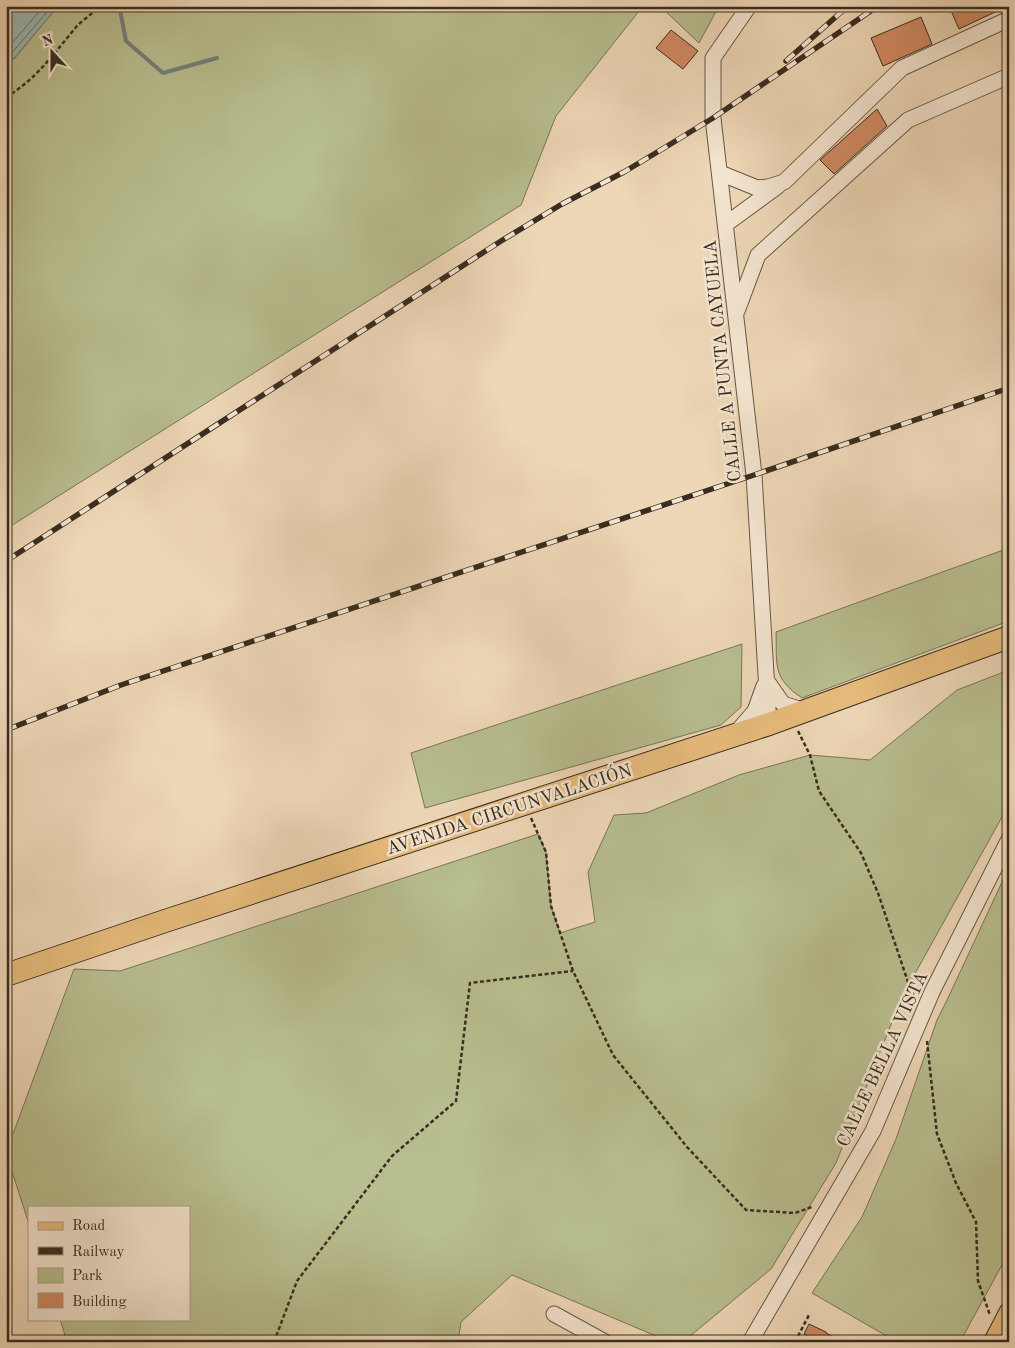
<svg xmlns="http://www.w3.org/2000/svg" width="1015" height="1348" viewBox="0 0 1015 1348" font-family="'Old Standard TT',serif">
<style>
.green{fill:#b8be8f;stroke:#787658}
.water{fill:#9bb8b5;stroke:#738079}
.lines{fill:none;stroke-linecap:round;stroke-linejoin:round}
.shore{stroke:#6a726a;stroke-width:1}
.stream{stroke:#738079;stroke-width:4}
.building{fill:#d28a63;stroke:#382d20}
.minor-casing{stroke:#665846;stroke-width:17}
.major-casing{stroke:#382d20;stroke-width:22}
.highway-casing{stroke:#382d20;stroke-width:24}
.path{stroke:#382d20;stroke-width:2.5;stroke-dasharray:4 2.5;stroke-linecap:butt}
.minor{stroke:#f4e5d0;stroke-width:15}
.major{stroke:#e7bc7c;stroke-width:20}
.highway{stroke:#e7bc7c;stroke-width:22}
.rail-casing{stroke:#382d20;stroke-width:5.5}
.rail{stroke:#f4e5d0;stroke-width:4;stroke-dasharray:11;stroke-linecap:butt}
.labels{text-anchor:middle;stroke-width:5;stroke-linejoin:round;paint-order:stroke}
.street-label{font-size:18px;fill:#382d20;stroke:#f4e5d0}
</style>
<rect width="100%" height="100%" fill="#eed7b7"/>
<filter id="stains"><feTurbulence type="fractalNoise" baseFrequency=".004" numOctaves="4"/><feColorMatrix values="0 0 0 0 .2 0 0 0 0 .09 0 0 0 0 .02 0 0 0 .5 -.17"/></filter>
<radialGradient id="worn" r=".72"><stop offset=".6" stop-color="#630" stop-opacity="0"/><stop offset="1" stop-color="#630" stop-opacity=".3"/></radialGradient>
<path class="green" d="M58,6h585l-87,110 -35,89 -515,324v-465l9,-6z
M660,6h59l-20,37z
M1009,548v73l-207,77c-30,-20 -25,-33 -26,-66z
M742,644l-1,63 -20,18 -296,83 -14,-55z
M1009,670v139l-7,8 -100,180 -66,166 -65,106 -88,73h-13l-158,-67 -51,47 -3,20h-391l-7,-23h129v-112h-160v17l-23,-71 68,-184 46,2 418,-137 8,18 5,54 9,27 35,-11 -7,-50 26,-57 32,-2 93,-38 71,-20 60,5 87,-70z
M1009,867v385l-49,90h-63l-85,-49 50,-76 34,-78 41,-119 11,-22z"/>
<path class="water" d="M6,6h52l-44,52 -8,6z"/>
<g class="lines">
<path class="shore" d="M6,50l38,-44
M6,58l5,-4 41,-48"/>
<path class="stream" d="M115,6l5,4 6,31 37,32 54,-15"/>
</g>
<path class="building" d="M949,6h59l-49,23z
M921,17l11,27 -49,22 -12,-28z
M671,30l27,21 -15,18 -27,-21z
M877,109l10,17 -53,48 -14,-14z
M809,1324l17,8v1l18,9h-25l-15,-8z"/>
<g class="lines">
<defs>
<path id="minor" d="M749,6l-36,52v60l41,357 15,249
M720,173l37,15 11,-1 16,-5 118,-114 107,-49
M726,224l52,-38
M737,311l21,-56 150,-135 101,-44
M767,681l16,23 22,7
M735,734l20,-23 9,-25
M554,1314l51,28
M750,1342l123,-211 59,-139 77,-153"/>
<path id="major" d="M994,1342l15,-29"/>
<path id="highway" d="M6,975l159,-54 604,-197 240,-87"/>
</defs>
<use href="#minor" class="minor-casing"/>
<use href="#major" class="major-casing"/>
<use href="#highway" class="highway-casing"/>
<path class="path" d="M6,97c30,-17 49,-45 71,-71 7,-7 16,-13 24,-20
M798,731l12,24 9,36 42,62 17,40 31,92 6,13
M531,818l15,34 5,54 22,65 40,84 74,92 59,63 49,3 17,-6
M927,1041l10,93 19,49 20,39 2,59 12,34
M1004,1299l5,-10
M274,1342l23,-61 95,-125 64,-55 14,-118 103,-12
M795,1342l14,-27"/>
<use href="#minor" class="minor"/>
<use href="#major" class="major"/>
<use href="#highway" class="highway"/>
<defs>
<path id="rail" d="M786,61l62,-55
M6,561l495,-320 61,-37 62,-32 45,-27 44,-27 165,-112
M6,730l115,-45 633,-210 255,-87"/>
</defs>
<use href="#rail" class="rail-casing"/>
<use href="#rail" class="rail"/>
</g>
<g class="labels">
<g class="street-label">
<text transform="translate(722 361) rotate(-96)" y="6">CALLE A PUNTA CAYUELA</text>
<text transform="translate(509 809) rotate(-18)" y="6">AVENIDA CIRCUNVALACIÓN</text>
<text transform="translate(882 1059) rotate(-65)" y="6">CALLE BELLA VISTA</text>
</g>
</g>
<rect width="1015" height="1348" fill="none" stroke="#eed7b7" stroke-width="25"/>
<rect x="8" y="8" width="1000" height="1333" fill="none" stroke="#382d20" stroke-width="2.5"/>
<rect x="12" y="12" width="990" height="1323" fill="none" stroke="#382d20"/>
<rect x="28" y="1206" width="162" height="115" fill="#f4e5d0" stroke="#a99b8a"/>
<rect x="38" y="1222" width="25" height="8" fill="#e7bc7c" stroke="#a99b8a"/>
<text x="72" y="1230" font-size="15" fill="#382d20">Road</text>
<rect x="38" y="1247" width="25" height="8" fill="#382d20" stroke="#a99b8a"/>
<text x="72" y="1256" font-size="15" fill="#382d20">Railway</text>
<rect x="38" y="1268" width="25" height="15" fill="#b8be8f" stroke="#a99b8a"/>
<text x="72" y="1280" font-size="15" fill="#382d20">Park</text>
<rect x="38" y="1293" width="25" height="15" fill="#d28a63" stroke="#a99b8a"/>
<text x="72" y="1306" font-size="15" fill="#382d20">Building</text>
<g transform="translate(52 52) rotate(339)" stroke="#f4e5d0" stroke-width="4" paint-order="stroke">
<path d="M0-4L9 19L0 12L-9 19Z" fill="#382d20"/>
<text y="-8" font-size="14" font-weight="bold" text-anchor="middle" fill="#382d20">N</text>
</g>
<rect width="100%" height="100%" filter="url(#stains)"/>
<rect width="100%" height="100%" fill="url(#worn)"/>
</svg>
